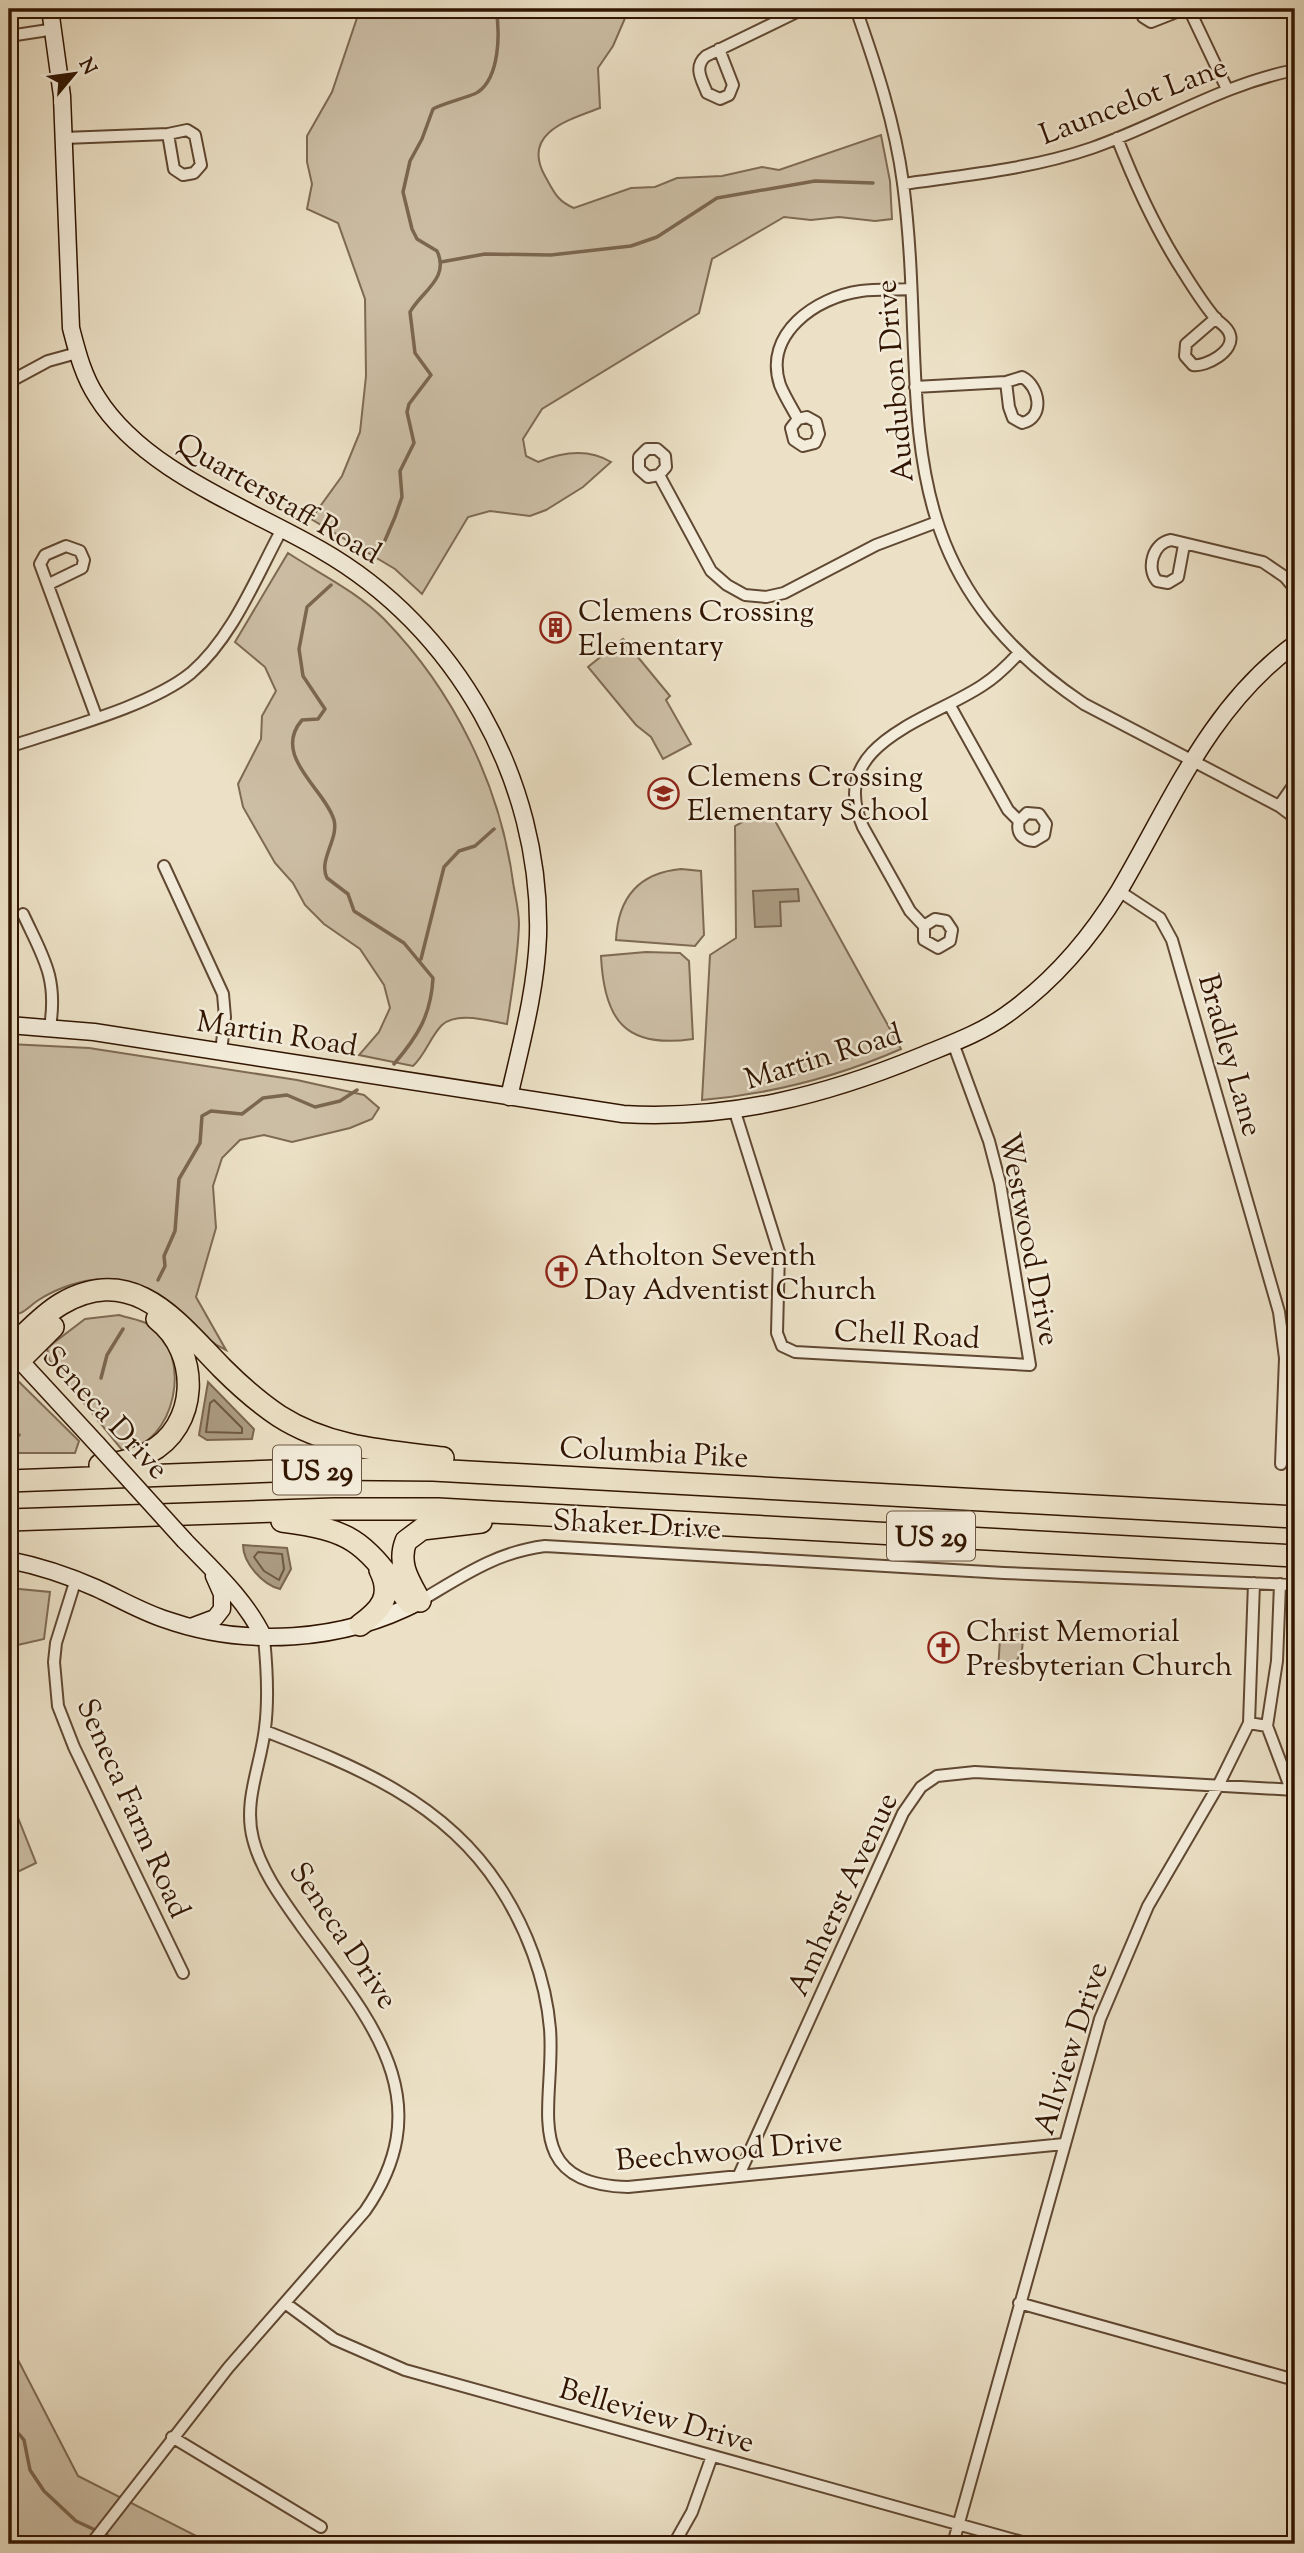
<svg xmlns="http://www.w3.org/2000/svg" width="1304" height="2553" viewBox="0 0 1304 2553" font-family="'Sorts Mill Goudy',serif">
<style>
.green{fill:#ccbea5;stroke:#7e6a53;stroke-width:2}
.water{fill:#ac9c83;stroke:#7b664f;stroke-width:2}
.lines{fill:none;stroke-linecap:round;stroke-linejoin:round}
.shore{stroke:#6e5842;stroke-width:2}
.stream{stroke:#7b664f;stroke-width:3.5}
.street-casing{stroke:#604832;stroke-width:14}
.secondary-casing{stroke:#311501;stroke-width:19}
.highway-casing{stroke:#311501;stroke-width:24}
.street{stroke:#f3ecda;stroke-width:10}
.secondary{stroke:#f3ecda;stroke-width:16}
.highway{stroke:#ece1c6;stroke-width:21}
.secondary-bridge-casing{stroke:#311501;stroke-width:19;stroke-linecap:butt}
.secondary-bridge{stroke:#f3ecda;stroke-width:16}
.labels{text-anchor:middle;stroke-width:5;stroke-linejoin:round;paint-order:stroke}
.shield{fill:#f3ecda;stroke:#6b5642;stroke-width:2}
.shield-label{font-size:28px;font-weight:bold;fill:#311501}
.street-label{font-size:30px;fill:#311501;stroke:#f3ecda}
.poi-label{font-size:30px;fill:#311501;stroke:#f3ecda;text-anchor:start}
</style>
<rect width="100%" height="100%" fill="#ece1c6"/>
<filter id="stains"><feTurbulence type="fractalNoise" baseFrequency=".00286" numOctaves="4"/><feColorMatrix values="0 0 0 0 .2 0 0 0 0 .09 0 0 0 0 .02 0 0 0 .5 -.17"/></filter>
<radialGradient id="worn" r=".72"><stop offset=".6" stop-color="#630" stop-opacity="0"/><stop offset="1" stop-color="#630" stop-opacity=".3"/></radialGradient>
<path class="green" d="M360,9h269l-16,37 -15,22 2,40c-32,12 -79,25 -55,68 9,16 12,25 29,32l57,-20 24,-1 22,-9 45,-2 40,-9 17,3 102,-35 9,46 2,38 -17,2 -36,-4 -28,3 -27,-3 -72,42 -13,54 -157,96 -19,30 3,17 12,6c24,-10 50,-14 73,0l-28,25 -37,23 -16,6 -40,-5 -22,6 -46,77 -27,-25 -84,-50 31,-43 18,-44 6,-56 -1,-77 -27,-76 -31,-14 5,-25 -5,-22v-26l25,-44z
M288,553c32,21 68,38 96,66 69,71 116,165 129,263 2,13 6,28 6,42 -1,33 -7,67 -12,100 -18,-3 -50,-13 -65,1 -12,12 -16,29 -29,41l-54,-11 20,-23 11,-24 -6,-23 -24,-36 -36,-25 -19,-19 -12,-22 -18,-20 -32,-56 -5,-23 23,-45 1,-23 14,-25 -11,-24 -30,-25z
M623,639l47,57 -4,4 25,44 -28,15 -12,-22 -15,-12 -48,-58z
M768,808l133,241c-64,28 -130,45 -199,51l8,-145 26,-17 -1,-112z
M681,869l20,2 3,64 -9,11 -79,-6c2,-42 22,-67 65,-71z
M646,952l34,1 9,8 4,78c-68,10 -89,-19 -92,-83z
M9,1044l80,4 208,32 67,15 15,13 -7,11 -22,9 -58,14 -28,-7 -24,5 -18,18 -9,28 3,42 -20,69 30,53c-16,-7 -22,-15 -33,-27 -27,-29 -59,-48 -101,-43 -18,2 -40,11 -55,21 -11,8 -14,14 -28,14z
M119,1315c9,3 22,5 31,10 44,29 26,121 -28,125l-73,-90 -2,-12 38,-29z
M9,1372l70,69 -4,12h-66z
M9,1588l41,4 -6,47 -35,8z
M1006,1632l13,1 4,5 -1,13 -11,20 -13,-1 2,-31z
M9,1795l27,68 -25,12 -2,-7z
M9,2320l8,38 61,118 134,68h-203z"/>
<path class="water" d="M798,889l1,12 -19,1 1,24 -26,1 -2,-36z
M208,1382l46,47 -2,10 -45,1 -8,-5z
M243,1545l44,3 4,21 -11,20c-17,-4 -37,-26 -37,-44z"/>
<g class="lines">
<path class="shore" d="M214,1400l28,28v5l-36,-1 4,-29z
M258,1552l24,2 2,15 -5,11 -15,-9 -10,-14z"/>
<path class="stream" d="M441,262l44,-8 66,1 80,-9 26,-9 60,-39 98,-17 58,2
M373,557l10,-12 12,-28 7,-20 -2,-26 14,-28 -7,-31 2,-8 22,-29 -16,-22 -5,-41c12,-21 40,-34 27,-61l-20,-12 -5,-10 -9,-37 7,-31 12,-22 11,-30c11,-6 40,-13 45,-17 22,-15 22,-60 18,-83
M331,585l-24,22 -8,42 4,27 22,33 -7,10 -16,1c-31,36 23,69 32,100 5,19 -16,40 -7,58l21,16 6,17 50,32 29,35c-2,37 -15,58 -39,86
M421,959l23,-92 15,-16 16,-5 19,-17
M158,1280l7,-14 -1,-10 11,-25 4,-52 21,-36 2,-27 9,-5 31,3 21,-16 24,-3 28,12 25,-6 17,-11
M101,1378l6,-23 16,-26
M9,1432l10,3
M9,2434h10l5,6 6,30 14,21 32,30 49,23"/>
<defs>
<path id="street" d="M856,9c20,57 39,114 47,174 28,214 -31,378 181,521l195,102 16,12
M1141,9l2,8 8,5 33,-13
M1189,9l38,80
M9,36l46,-7
M719,49l14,36 -4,10 -9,4 -13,-6c-5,-13 -14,-26 -1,-37l97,-47
M64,138l104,-4 19,-4 8,5 6,30 -7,8 -11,2 -9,-6 -6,-35
M1117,138c18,46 38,90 65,132 10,16 21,34 34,49 5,5 12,8 14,16 5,16 -24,32 -37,30l-8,-9 1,-12 30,-26
M903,184c63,-9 128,-15 189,-36 69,-24 131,-64 203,-78
M9,382l39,-21 29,-8
M915,387l91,-5 16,-5c18,9 23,41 0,46l-9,-5 -4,-11 -3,-25
M798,419l9,-2 9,5 3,12 -4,9 -12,3 -9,-6 -3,-12 7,-9c-6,-11 -13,-22 -18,-34 -17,-51 36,-88 81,-94 16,-2 33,-1 49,-2
M659,475l-11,2 -9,-8v-12l8,-8h10l8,7 1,11 -7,8 52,96 16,14 18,10 21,2 18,-4 92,-48 61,-23
M1184,545l-6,32 -10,6 -11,-2c-11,-13 -4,-38 14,-41l92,22 22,15 10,12
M49,584l33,-16 2,-8 -4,-9 -14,-5 -21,9 -5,9 56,152
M949,704l59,106 11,11c-3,12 3,19 15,20l10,-6 2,-11 -7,-10 -12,-1 -8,8
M9,747c52,-18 140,-40 182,-74 42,-36 65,-96 91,-144
M1279,806l16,-23
M164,866l59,128 2,23 -4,35
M1119,891l41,27 12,22 107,372 6,46 -4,106
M23,914c20,43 35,63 27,113
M924,926l11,-7 11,2 6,9 -2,11 -12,7 -14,-8v-14l-14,-15 -47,-84c-38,-84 68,-107 120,-142 14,-9 25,-20 36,-32
M735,1112l44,140 -2,81 5,13 13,6 235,13 -30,-182 -11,-42 -36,-98
M76,1579l-20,64 -2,19 4,44 16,41 109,226
M420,1601c41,-24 76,-49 125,-55l459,27 291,12
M1249,1723l18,3 28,74
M1267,1726l10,-65 3,-77
M265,1731c90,35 179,70 234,155 27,41 47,93 51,143 6,73 -33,155 78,158l436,-43
M739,2175l164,-362 18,-26 16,-11 38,-4 320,18
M285,2303l49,36 71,31 624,174
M1019,2303l276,77
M172,2437l149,90
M91,2544l137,-176 137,-157c78,-112 4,-192 -63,-284 -19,-27 -41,-56 -49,-88 -10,-38 8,-74 12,-111 4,-30 2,-60 -1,-90
M674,2544l18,-32 20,-56
M953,2544l147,-525 48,-113 70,-120 31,-63 5,-140"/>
<path id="secondary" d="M50,9l12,87 9,232c6,23 12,48 26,69 46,74 150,110 224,153 135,77 221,230 217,386 -2,55 -17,108 -29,161
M9,1025l85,7 529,82c106,6 201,-18 298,-58 29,-12 60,-23 85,-41 48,-34 83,-75 113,-124 53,-90 90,-184 176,-247
M13,1353l84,91
M185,1541c29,30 61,59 79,97
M9,1560c30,6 58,15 87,28 22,10 44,23 68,31 81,29 179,23 256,-18
M191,1627l24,-9 7,-9v-15l-8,-18"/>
<path id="highway" d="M9,1349c17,-15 33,-34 52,-45 72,-42 116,18 161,64 18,18 36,34 57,48 50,32 107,35 164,42
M20,1360l33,-33
M100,1465c17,-2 32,-4 48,-12 51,-26 53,-100 9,-134
M9,1481l319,-12 105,1 862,47
M9,1520l325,-11h104l857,47
M282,1521c77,10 81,23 128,82
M420,1601c-11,-20 -23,-37 -14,-60l16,-12 59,-7
M360,1625c21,-15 33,-29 20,-55"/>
</defs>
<use href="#street" class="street-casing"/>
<use href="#secondary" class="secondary-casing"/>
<use href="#highway" class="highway-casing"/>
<use href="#street" class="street"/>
<use href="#secondary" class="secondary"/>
<use href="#highway" class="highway"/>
<defs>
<path id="secondary-bridge" d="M97,1444l88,97"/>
</defs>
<use href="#secondary-bridge" class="secondary-bridge-casing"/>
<use href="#secondary-bridge" class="secondary-bridge"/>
</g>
<defs>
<symbol id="building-ring" viewBox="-11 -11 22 22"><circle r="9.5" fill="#f3ecda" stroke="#8f2418" stroke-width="1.5"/><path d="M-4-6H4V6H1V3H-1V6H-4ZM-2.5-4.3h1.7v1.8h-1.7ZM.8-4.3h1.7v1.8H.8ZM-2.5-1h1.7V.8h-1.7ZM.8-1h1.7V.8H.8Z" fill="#8f2418"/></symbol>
<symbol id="school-ring" viewBox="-11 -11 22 22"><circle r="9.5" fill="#f3ecda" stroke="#8f2418" stroke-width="1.5"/><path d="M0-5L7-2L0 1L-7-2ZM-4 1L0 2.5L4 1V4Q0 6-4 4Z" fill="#8f2418"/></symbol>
<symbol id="church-ring" viewBox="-11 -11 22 22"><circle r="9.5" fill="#f3ecda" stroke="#8f2418" stroke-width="1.5"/><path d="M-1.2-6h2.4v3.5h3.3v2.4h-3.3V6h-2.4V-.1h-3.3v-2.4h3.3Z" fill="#8f2418"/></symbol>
</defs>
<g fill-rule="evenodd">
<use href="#building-ring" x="538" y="610" width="35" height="35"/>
<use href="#school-ring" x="646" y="776" width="35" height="35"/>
<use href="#church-ring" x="544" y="1254" width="35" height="35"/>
<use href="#church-ring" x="926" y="1630" width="35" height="35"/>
</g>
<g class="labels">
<g class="shield">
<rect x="273" y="1445.5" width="88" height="49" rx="5"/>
<rect x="887" y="1511.5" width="88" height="49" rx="5"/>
</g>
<g class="shield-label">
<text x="317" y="1480">US 29</text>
<text x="931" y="1546">US 29</text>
</g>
<g class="street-label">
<text transform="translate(1133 100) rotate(-21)" y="10">Launcelot Lane</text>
<text transform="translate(894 381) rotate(-95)" y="10">Audubon Drive</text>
<text transform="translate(279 498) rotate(30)" y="10">Quarterstaff Road</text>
<text transform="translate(277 1033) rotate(9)" y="10">Martin Road</text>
<text transform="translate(1231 1055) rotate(74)" y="10">Bradley Lane</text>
<text transform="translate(823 1056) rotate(-17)" y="10">Martin Road</text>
<text transform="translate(1030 1239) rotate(79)" y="10">Westwood Drive</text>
<text transform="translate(907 1334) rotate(3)" y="10">Chell Road</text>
<text transform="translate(106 1412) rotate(47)" y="10">Seneca Drive</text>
<text transform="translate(654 1452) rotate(3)" y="10">Columbia Pike</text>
<text transform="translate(637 1524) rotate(3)" y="10">Shaker Drive</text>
<text transform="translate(134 1808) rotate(66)" y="10">Seneca Farm Road</text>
<text transform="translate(842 1894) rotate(-65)" y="10">Amherst Avenue</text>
<text transform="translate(344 1935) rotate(56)" y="10">Seneca Drive</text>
<text transform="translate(1070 2048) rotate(-72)" y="10">Allview Drive</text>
<text transform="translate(729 2150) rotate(-5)" y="10">Beechwood Drive</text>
<text transform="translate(657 2415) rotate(16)" y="10">Belleview Drive</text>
</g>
<g class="poi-label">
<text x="578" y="621">Clemens Crossing<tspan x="578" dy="34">Elementary</tspan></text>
<text x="687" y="786">Clemens Crossing<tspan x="687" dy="34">Elementary School</tspan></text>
<text x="584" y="1265">Atholton Seventh<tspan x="584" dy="34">Day Adventist Church</tspan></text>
<text x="966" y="1641">Christ Memorial<tspan x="966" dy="34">Presbyterian Church</tspan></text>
</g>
</g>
<rect width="1304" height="2553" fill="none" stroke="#ece1c6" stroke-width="35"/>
<rect x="10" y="10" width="1283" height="2532" fill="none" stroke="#311501" stroke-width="3.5"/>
<rect x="18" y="18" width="1269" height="2518" fill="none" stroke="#311501" stroke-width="2"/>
<g transform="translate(74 74) rotate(61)" stroke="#f3ecda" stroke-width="5" paint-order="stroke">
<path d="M0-5L12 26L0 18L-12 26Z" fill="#311501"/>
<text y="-10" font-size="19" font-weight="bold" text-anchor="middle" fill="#311501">N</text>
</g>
<rect width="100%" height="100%" filter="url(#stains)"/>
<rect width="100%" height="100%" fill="url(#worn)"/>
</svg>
